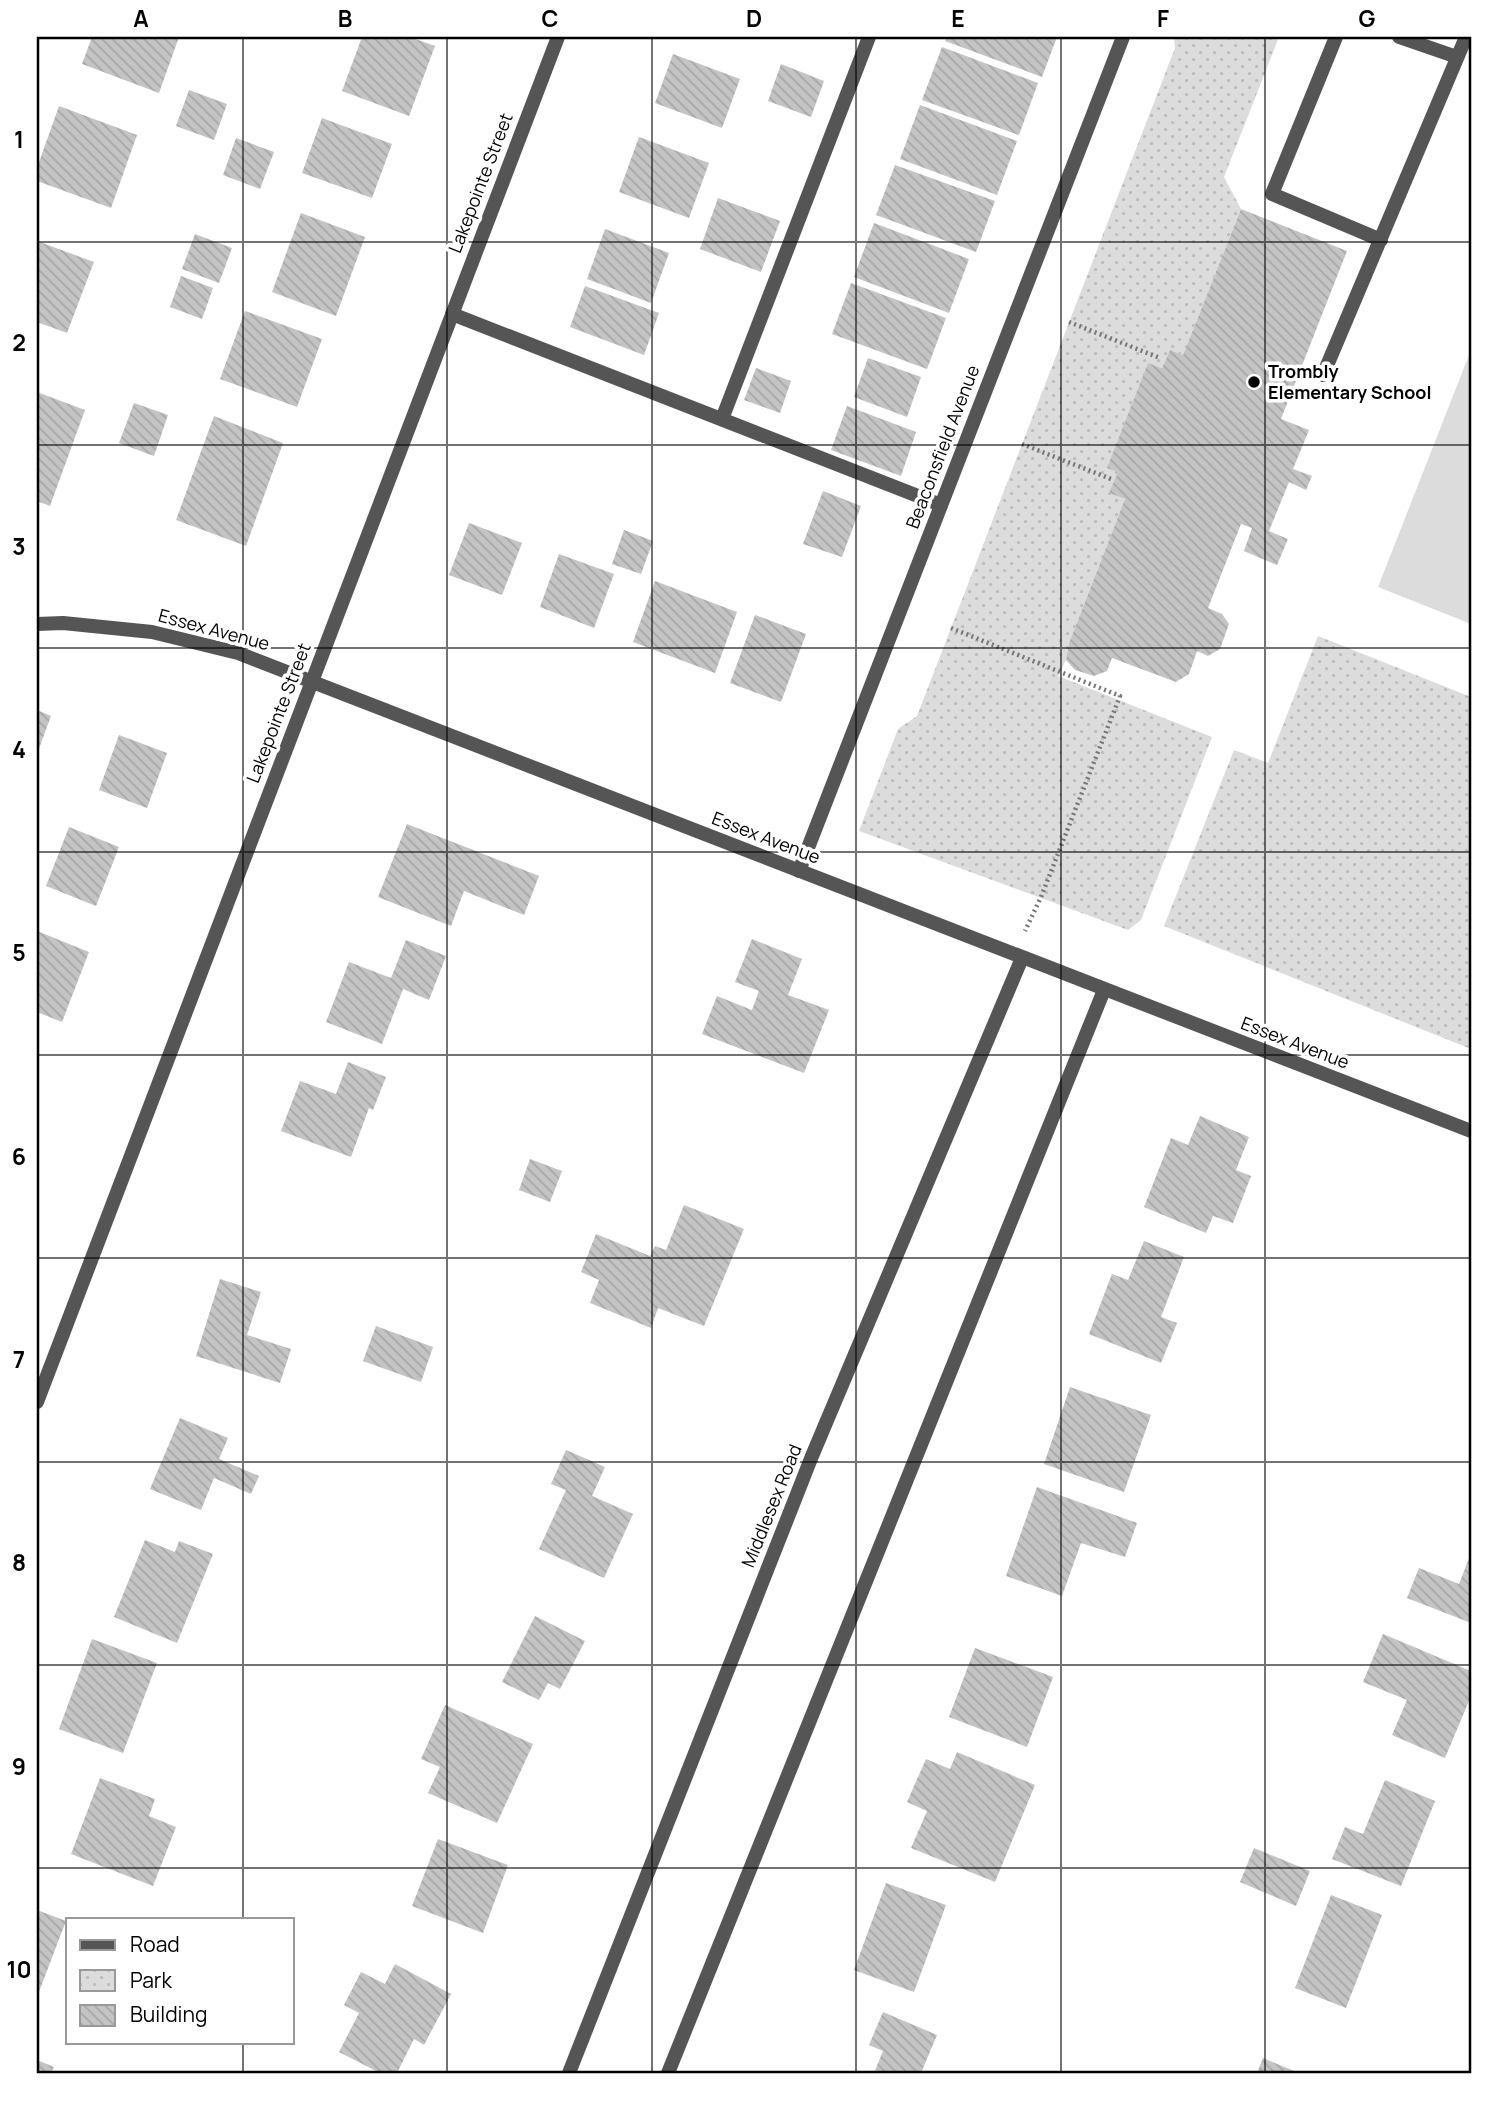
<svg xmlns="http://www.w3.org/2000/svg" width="1508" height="2110" viewBox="0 0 1508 2110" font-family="Manrope,sans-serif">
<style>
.grass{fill:#dcdcdc}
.park{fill:url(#park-dots)}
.building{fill:url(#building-back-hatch)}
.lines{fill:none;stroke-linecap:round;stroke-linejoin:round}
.path{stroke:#777;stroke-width:4.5;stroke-dasharray:2 3.5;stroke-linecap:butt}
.service{stroke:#555;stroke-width:14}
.minor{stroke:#555;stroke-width:14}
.tertiary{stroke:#555;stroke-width:14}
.grid{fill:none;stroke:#000;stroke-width:2;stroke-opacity:0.55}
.poi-dot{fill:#000;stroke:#fff;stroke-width:2.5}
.labels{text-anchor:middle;stroke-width:7;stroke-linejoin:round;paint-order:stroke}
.street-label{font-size:18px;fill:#000;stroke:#fff}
.poi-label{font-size:18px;font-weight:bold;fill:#000;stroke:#fff;text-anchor:start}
.neatline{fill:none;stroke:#000;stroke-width:2.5}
.grid-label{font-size:23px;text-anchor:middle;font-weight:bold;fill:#000}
</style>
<defs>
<pattern id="park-dots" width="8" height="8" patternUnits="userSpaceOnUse" patternTransform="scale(1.75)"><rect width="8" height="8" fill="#dcdcdc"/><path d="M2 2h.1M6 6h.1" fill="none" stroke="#bbb" stroke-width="1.8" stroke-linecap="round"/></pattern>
<pattern id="building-back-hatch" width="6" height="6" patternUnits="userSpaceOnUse" patternTransform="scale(1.75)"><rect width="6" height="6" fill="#c4c4c4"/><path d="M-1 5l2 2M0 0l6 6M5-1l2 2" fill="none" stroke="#a7a7a7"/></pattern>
</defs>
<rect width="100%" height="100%" fill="#fff"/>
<path class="grass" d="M1471,350v274l-93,-37z"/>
<path class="park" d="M1174,37h105l-55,140 17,32 -58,146 -13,-5 -8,18 -14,-5 -30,109 -8,21 15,6 -56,144 -3,17 -8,16 154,61 -71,183 -13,10 -269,-99 39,-102 19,-13 258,-668z
M1318,636l153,61v352l-307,-123 70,-176 34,13z"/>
<path class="building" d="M92,37h87l-20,56 -77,-29z
M362,37h48l25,9 -26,70 -67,-25z
M947,37h110l-15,40 -97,-36z
M942,47l96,36 -19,52 -97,-35z
M673,54l67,25 -18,49 -67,-25z
M781,64l43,17 -13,36 -43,-16z
M189,90l38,14 -13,36 -38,-14z
M920,105l97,36 -20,54 -97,-36z
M59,106l78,29 -26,73 -74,-27v-13z
M322,118l70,26 -20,54 -70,-25z
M639,137l70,26 -20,55 -70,-26z
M236,138l38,14 -14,37 -37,-14z
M895,165l100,36 -19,51 -100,-37z
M718,198l62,23 -19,51 -61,-23z
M1241,209l106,42 -66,168 28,11 -16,39 19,7 -6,14 -17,-8 -20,49 19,8 -11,26 -33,-14 8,-23 -11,-4 -33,84 14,6 7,10 -9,25 -12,7 -11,-5 -8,23 -13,8 -64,-24 -5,13 -13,5 -19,-6 -9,-10 3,-17 56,-144 -16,-6 9,-21 -11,-4 41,-105 14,5 8,-18 13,5z
M301,213l64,24 -29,79 -64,-24z
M874,223l95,36 -20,54 -95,-36z
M605,229l64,24 -18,50 -64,-24z
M195,234l37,14 -13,35 -37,-14z
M37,241l57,21 -27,71 -30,-11z
M181,276l32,12 -11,31 -32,-12z
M851,283l95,35 -19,51 -95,-35z
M585,286l74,27 -15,42 -74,-28z
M245,311l77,28 -25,68 -77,-28z
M868,358l53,19 -14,40 -53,-20z
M756,368l35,13 -11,32 -36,-13z
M37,392l48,18 -35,96 -13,-5z
M134,403l34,12 -14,41 -35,-13z
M847,406l69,26 -15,44 -70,-26z
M214,416l69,27 -37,103 -70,-26z
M823,491l38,15 -19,51 -39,-13z
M469,523l53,20 -20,52 -53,-20z
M624,530l29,11 -12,33 -29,-10z
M559,554l55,20 -20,54 -54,-21z
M655,581l82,31 -22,61 -82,-31z
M755,615l51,19 -25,68 -51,-19z
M37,710l14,6 -14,38z
M119,735l48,18 -20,55 -48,-18z
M407,824l132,52 -15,39 -60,-24 -13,35 -73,-29z
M69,827l50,20 -23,59 -50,-20z
M37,931l52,21 -27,70 -25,-10z
M752,939l50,20 -14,36 41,15 -25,63 -102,-39 15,-38 35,14 7,-19 -24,-9z
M406,940l40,16 -17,44 -26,-11 -21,55 -56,-22 23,-60 42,16z
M348,1062l38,15 -13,33 -4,-2 -18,49 -70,-26 19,-50 36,13z
M1200,1116l49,21 -13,33 15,6 -18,47 -20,-7 -7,17 -62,-26 27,-69 17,7z
M530,1159l32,12 -12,31 -31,-12z
M684,1205l60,24 -40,97 -46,-18 -7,20 -61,-25 9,-23 -18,-8 15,-38 54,22 5,-10 11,4z
M1144,1241l40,16 -23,60 16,6 -16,40 -72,-29 23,-60 16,6z
M220,1279l41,13 -14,43 44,14 -11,34 -84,-27z
M376,1326l57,21 -12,35 -58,-21z
M1070,1387l81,28 -27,77 -80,-28z
M180,1418l48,20 -9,21 40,17 -8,18 -37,-16 -13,32 -51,-21z
M566,1450l39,17 -13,29 41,18 -29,64 -65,-29 27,-59 -15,-6z
M1037,1487l100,36 -12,34 -44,-14 -19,53 -56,-20z
M145,1540l30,12 4,-11 34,13 -36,89 -63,-26z
M1471,1553v70l-64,-25 12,-30 40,16z
M535,1616l50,25 -25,48 -12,-6 -9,17 -37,-18z
M1383,1634l88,37v25l-26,62 -53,-23 15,-35 -44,-18z
M92,1639l65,24 -34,90 -64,-24z
M975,1648l78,29 -26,70 -78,-30z
M445,1705l88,39 -36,79 -69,-30 12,-26 -19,-8z
M957,1752l78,33 -40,97 -84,-34 16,-37 -20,-9 19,-43 24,10z
M100,1778l55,21 -6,17 27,11 -23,59 -82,-32z
M1385,1780l50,21 -34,85 -69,-27 13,-32 18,7z
M438,1839l70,26 -25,68 -71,-27z
M1254,1848l56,23 -14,35 -56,-24z
M886,1883l60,22 -32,87 -60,-22z
M1331,1895l51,20 -36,93 -51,-20z
M37,1910l29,11 -29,76z
M395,1964l56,30 -27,51 -10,-6 -17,34h-17l-41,-21 20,-39 -15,-8 17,-33 24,12z
M883,2012l54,23 -16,38h-47l9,-22 -14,-6z
M1263,2058l36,15h-42z
M37,2060l17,7 -3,6h-14z"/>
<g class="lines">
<path class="path" d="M1069,322l91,36
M1022,444l89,35
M951,628l169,68 -79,201 -16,34"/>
<path class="service" d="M1336,37l-64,157 109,46
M1399,37l58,20
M452,314l489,191
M1323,375l143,-338
M722,419l147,-382"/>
<path class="minor" d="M799,871l324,-834
M37,1402l521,-1365
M569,2073l243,-617 210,-498
M668,2073l436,-1083"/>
<path class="tertiary" d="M37,624l26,-1 89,9 86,21 1233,478"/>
</g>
<path class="grid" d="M243,37v1882M447,37v2036M652,37v2036M856,37v2036M1061,37v2036M1265,37v2036M37,242h1434M37,445h1434M37,648h1434M37,852h1434M37,1055h1434M37,1258h1434M37,1462h1434M37,1665h1434M37,1868h1434M243,2042v31"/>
<circle class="poi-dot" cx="1254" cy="382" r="7"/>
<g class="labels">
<g class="street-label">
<text transform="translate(481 183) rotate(-69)" y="6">Lakepointe Street</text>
<text transform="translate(943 447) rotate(-69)" y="6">Beaconsfield Avenue</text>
<text transform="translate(214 630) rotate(15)" y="6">Essex Avenue</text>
<text transform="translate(279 713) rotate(-69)" y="6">Lakepointe Street</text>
<text transform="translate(766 838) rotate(21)" y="6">Essex Avenue</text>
<text transform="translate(1295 1043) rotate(21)" y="6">Essex Avenue</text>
<text transform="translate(772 1506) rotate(-68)" y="6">Middlesex Road</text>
</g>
<g class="poi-label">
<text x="1268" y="378">Trombly<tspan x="1268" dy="21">Elementary School</tspan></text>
</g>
</g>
<rect width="1508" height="2110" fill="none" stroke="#ffffff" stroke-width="77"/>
<rect x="66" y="1918" width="228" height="126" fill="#ffffff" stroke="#999999" stroke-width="2"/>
<rect x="80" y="1940" width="35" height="10" fill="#555555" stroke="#999999" stroke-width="2"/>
<text x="130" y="1952" font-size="21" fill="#000000">Road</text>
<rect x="80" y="1970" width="35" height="21" fill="url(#park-dots)" stroke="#999999" stroke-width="2"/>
<text x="130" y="1988" font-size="21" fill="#000000">Park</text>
<rect x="80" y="2005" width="35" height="21" fill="url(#building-back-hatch)" stroke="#999999" stroke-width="2"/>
<text x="130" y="2022" font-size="21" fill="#000000">Building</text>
<rect x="38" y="38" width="1432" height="2034" class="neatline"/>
<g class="grid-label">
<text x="141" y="27">A</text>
<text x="345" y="27">B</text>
<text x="550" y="27">C</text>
<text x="754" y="27">D</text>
<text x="958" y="27">E</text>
<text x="1163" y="27">F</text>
<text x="1367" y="27">G</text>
<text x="19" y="148">1</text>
<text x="19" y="351">2</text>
<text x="19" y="555">3</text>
<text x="19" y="758">4</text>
<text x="19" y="961">5</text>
<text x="19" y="1165">6</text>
<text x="19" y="1368">7</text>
<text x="19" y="1571">8</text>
<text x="19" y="1775">9</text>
<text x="19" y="1978">10</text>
</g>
</svg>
